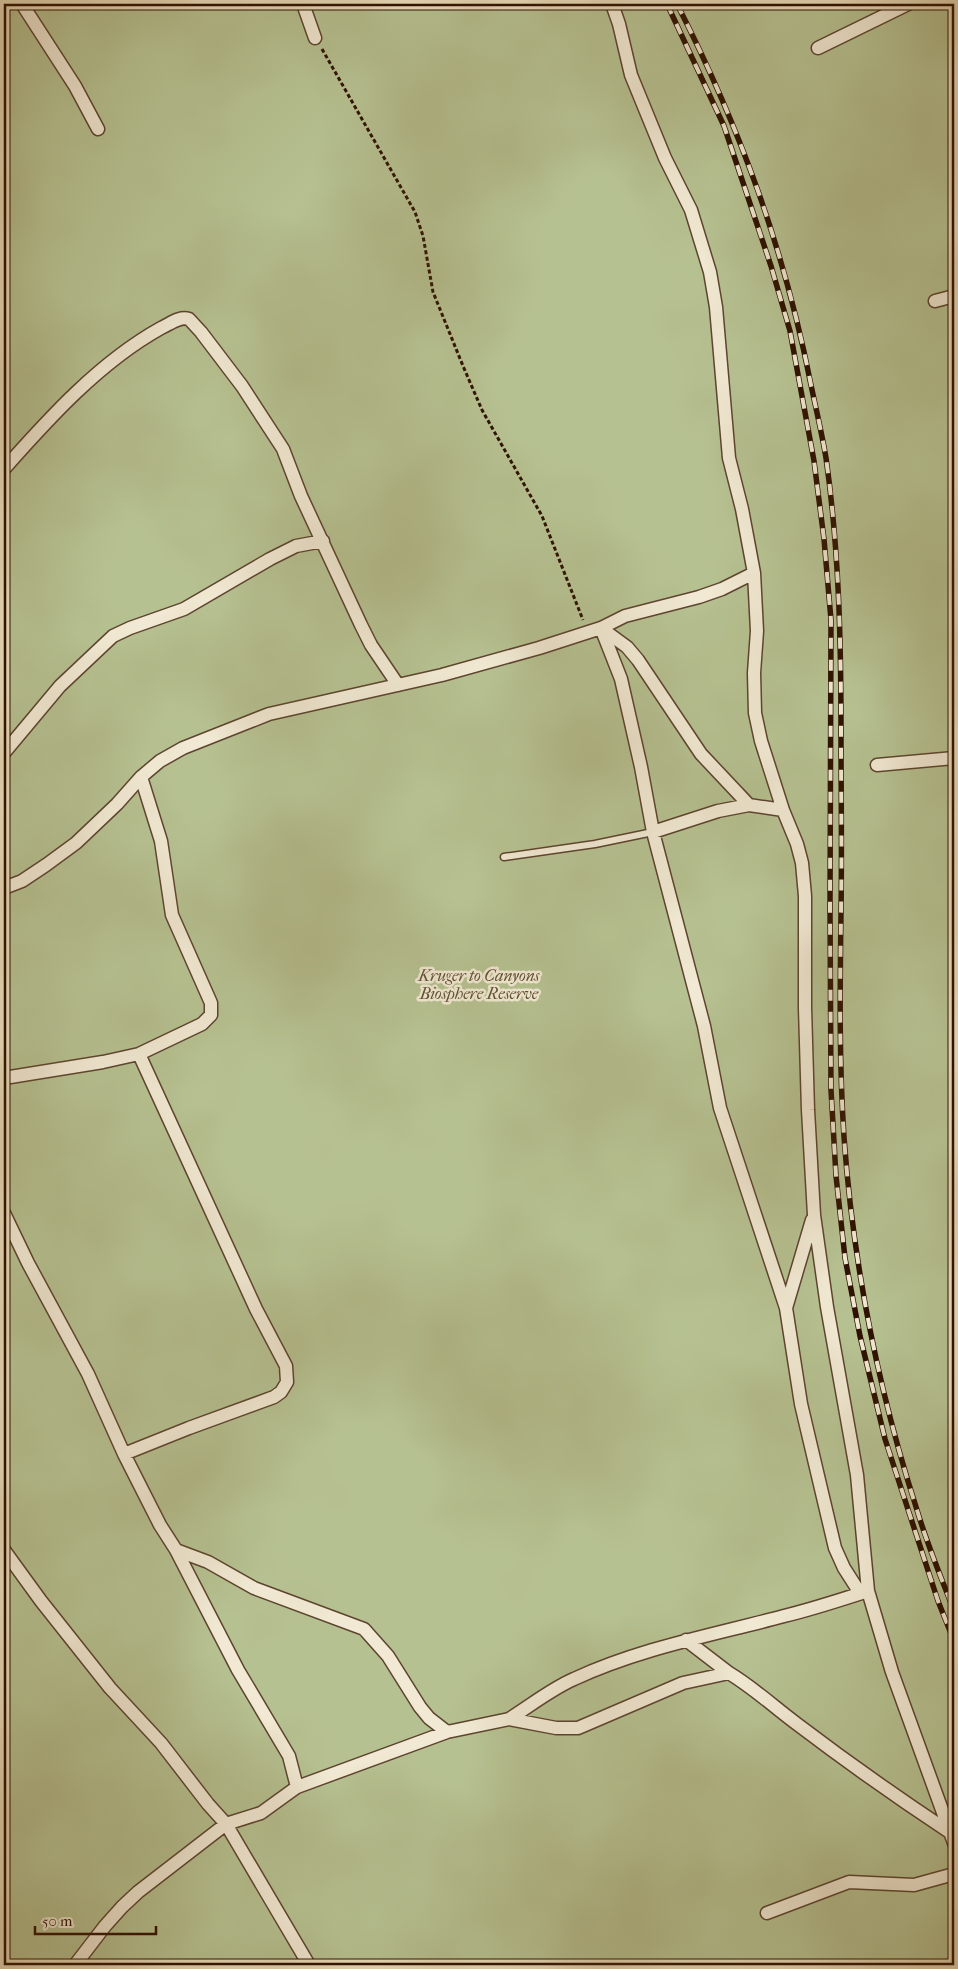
<svg xmlns="http://www.w3.org/2000/svg" width="958" height="1969" viewBox="0 0 958 1969" font-family="'IM FELL French Canon',serif">
<style>
.green{fill:#b6c191;stroke:#726948}
.lines{fill:none;stroke-linecap:round;stroke-linejoin:round}
.service-casing{stroke:#5d442f;stroke-width:9}
.minor-casing{stroke:#5d442f;stroke-width:15}
.path{stroke:#2e1100;stroke-width:3;stroke-dasharray:4 2.5;stroke-linecap:butt}
.service{stroke:#f1e9d3;stroke-width:6}
.minor{stroke:#f1e9d3;stroke-width:12}
.rail-casing{stroke:#2e1100;stroke-width:5.5}
.rail{stroke:#f1e9d3;stroke-width:4;stroke-dasharray:11;stroke-linecap:butt}
.labels{text-anchor:middle;stroke-width:5;stroke-linejoin:round;paint-order:stroke}
.park-label{font-size:16px;font-style:italic;fill:#5e4f33;stroke:#f1e9d3}
</style>
<rect width="100%" height="100%" fill="#e9ddbb"/>
<filter id="stains"><feTurbulence type="fractalNoise" baseFrequency=".004" numOctaves="4"/><feColorMatrix values="0 0 0 0 .2 0 0 0 0 .09 0 0 0 0 .02 0 0 0 .5 -.17"/></filter>
<radialGradient id="worn" r=".72"><stop offset=".6" stop-color="#630" stop-opacity="0"/><stop offset="1" stop-color="#630" stop-opacity=".3"/></radialGradient>
<path class="green" d="M4,4h950v1961h-950z"/>
<g class="lines">
<defs>
<path id="service" d="M504,857l91,-13 58,-12"/>
<path id="minor" d="M22,4l53,82 23,43
M303,4l12,34
M612,4l7,20 12,51 34,83 26,52 19,62 6,35 13,151 13,51 12,64 3,58 -3,42 1,40 6,28 22,69 14,34 5,19 3,33v112l3,102 6,105 13,92 30,168 11,116 24,81 62,171
M818,48l90,-44
M935,301l19,-5
M4,469c46,-52 96,-107 157,-141 9,-4 18,-12 28,-9l12,13 41,54 41,63 18,47 60,129 10,20 27,40
M601,628l20,51 20,88 12,65 51,194 16,82 66,200 15,96 34,144 9,20 16,25
M601,628l26,19 11,13 63,94 48,51
M4,753l56,-67 53,-50 17,-8 54,-19 86,-50 26,-13 27,-5
M877,765l77,-7
M653,832l65,-21 31,-6 34,5
M4,888l18,-7 24,-16 30,-22 41,-39 24,-27 19,-16 23,-13 86,-34 173,-39 97,-27 62,-20 24,-12 74,-19 23,-8 32,-16
M4,1078l99,-16 36,-8 63,-30 9,-9v-12l-39,-88 -11,-74 -20,-64
M4,1213l24,50 60,111 36,80 36,71 16,25 62,120 51,86 8,31
M786,1308l26,-88
M124,1454l65,-26 85,-31 7,-5 6,-10 -1,-16 -30,-57 -117,-255
M4,1550l37,51 69,87 51,55 47,61 18,20 35,-11 36,-26 150,-55 62,-13 47,9h22l105,-45 46,-10c25,15 45,34 68,51 50,38 101,74 154,109
M176,1550l32,12 46,26 110,41 24,27 32,51 9,11 18,14
M686,1640l43,33
M509,1719c21,-13 42,-30 65,-40 67,-31 139,-44 210,-63 29,-7 56,-16 84,-25
M767,1913l82,-31 65,3 40,-11
M75,1965l30,-39 17,-19 16,-15 88,-68 83,141"/>
</defs>
<use href="#service" class="service-casing"/>
<use href="#minor" class="minor-casing"/>
<path class="path" d="M322,49l93,163 8,24 10,56 30,74 19,44 60,106 41,104"/>
<use href="#service" class="service"/>
<use href="#minor" class="minor"/>
<defs>
<path id="rail" d="M667,4l57,122 47,140 19,65 24,130 10,78 7,81 -1,288 1,182 5,86 9,82 15,78 25,103 53,162 16,40
M677,4c63,124 107,244 134,381 5,24 11,49 15,73 13,91 15,182 15,273 0,61 1,121 0,182 -1,75 -2,149 3,224 9,126 34,252 73,373 10,34 24,67 37,101"/>
</defs>
<use href="#rail" class="rail-casing"/>
<use href="#rail" class="rail"/>
</g>
<g class="labels">
<g class="park-label">
<text x="479" y="981">Kruger to Canyons<tspan x="479" dy="18">Biosphere Reserve</tspan></text>
</g>
</g>
<rect width="958" height="1969" fill="none" stroke="#e9ddbb" stroke-width="20"/>
<rect x="5" y="5" width="948" height="1959" fill="none" stroke="#2e1100" stroke-width="2.5"/>
<rect x="10" y="10" width="938" height="1949" fill="none" stroke="#2e1100"/>
<path d="M35 1926v8h121v-8" fill="none" stroke="#2e1100" stroke-width="2.5"/>
<text x="42" y="1926" font-size="15" fill="#2e1100" stroke="#f1e9d3" stroke-width="4" paint-order="stroke">50 m</text>
<rect width="100%" height="100%" filter="url(#stains)"/>
<rect width="100%" height="100%" fill="url(#worn)"/>
</svg>
